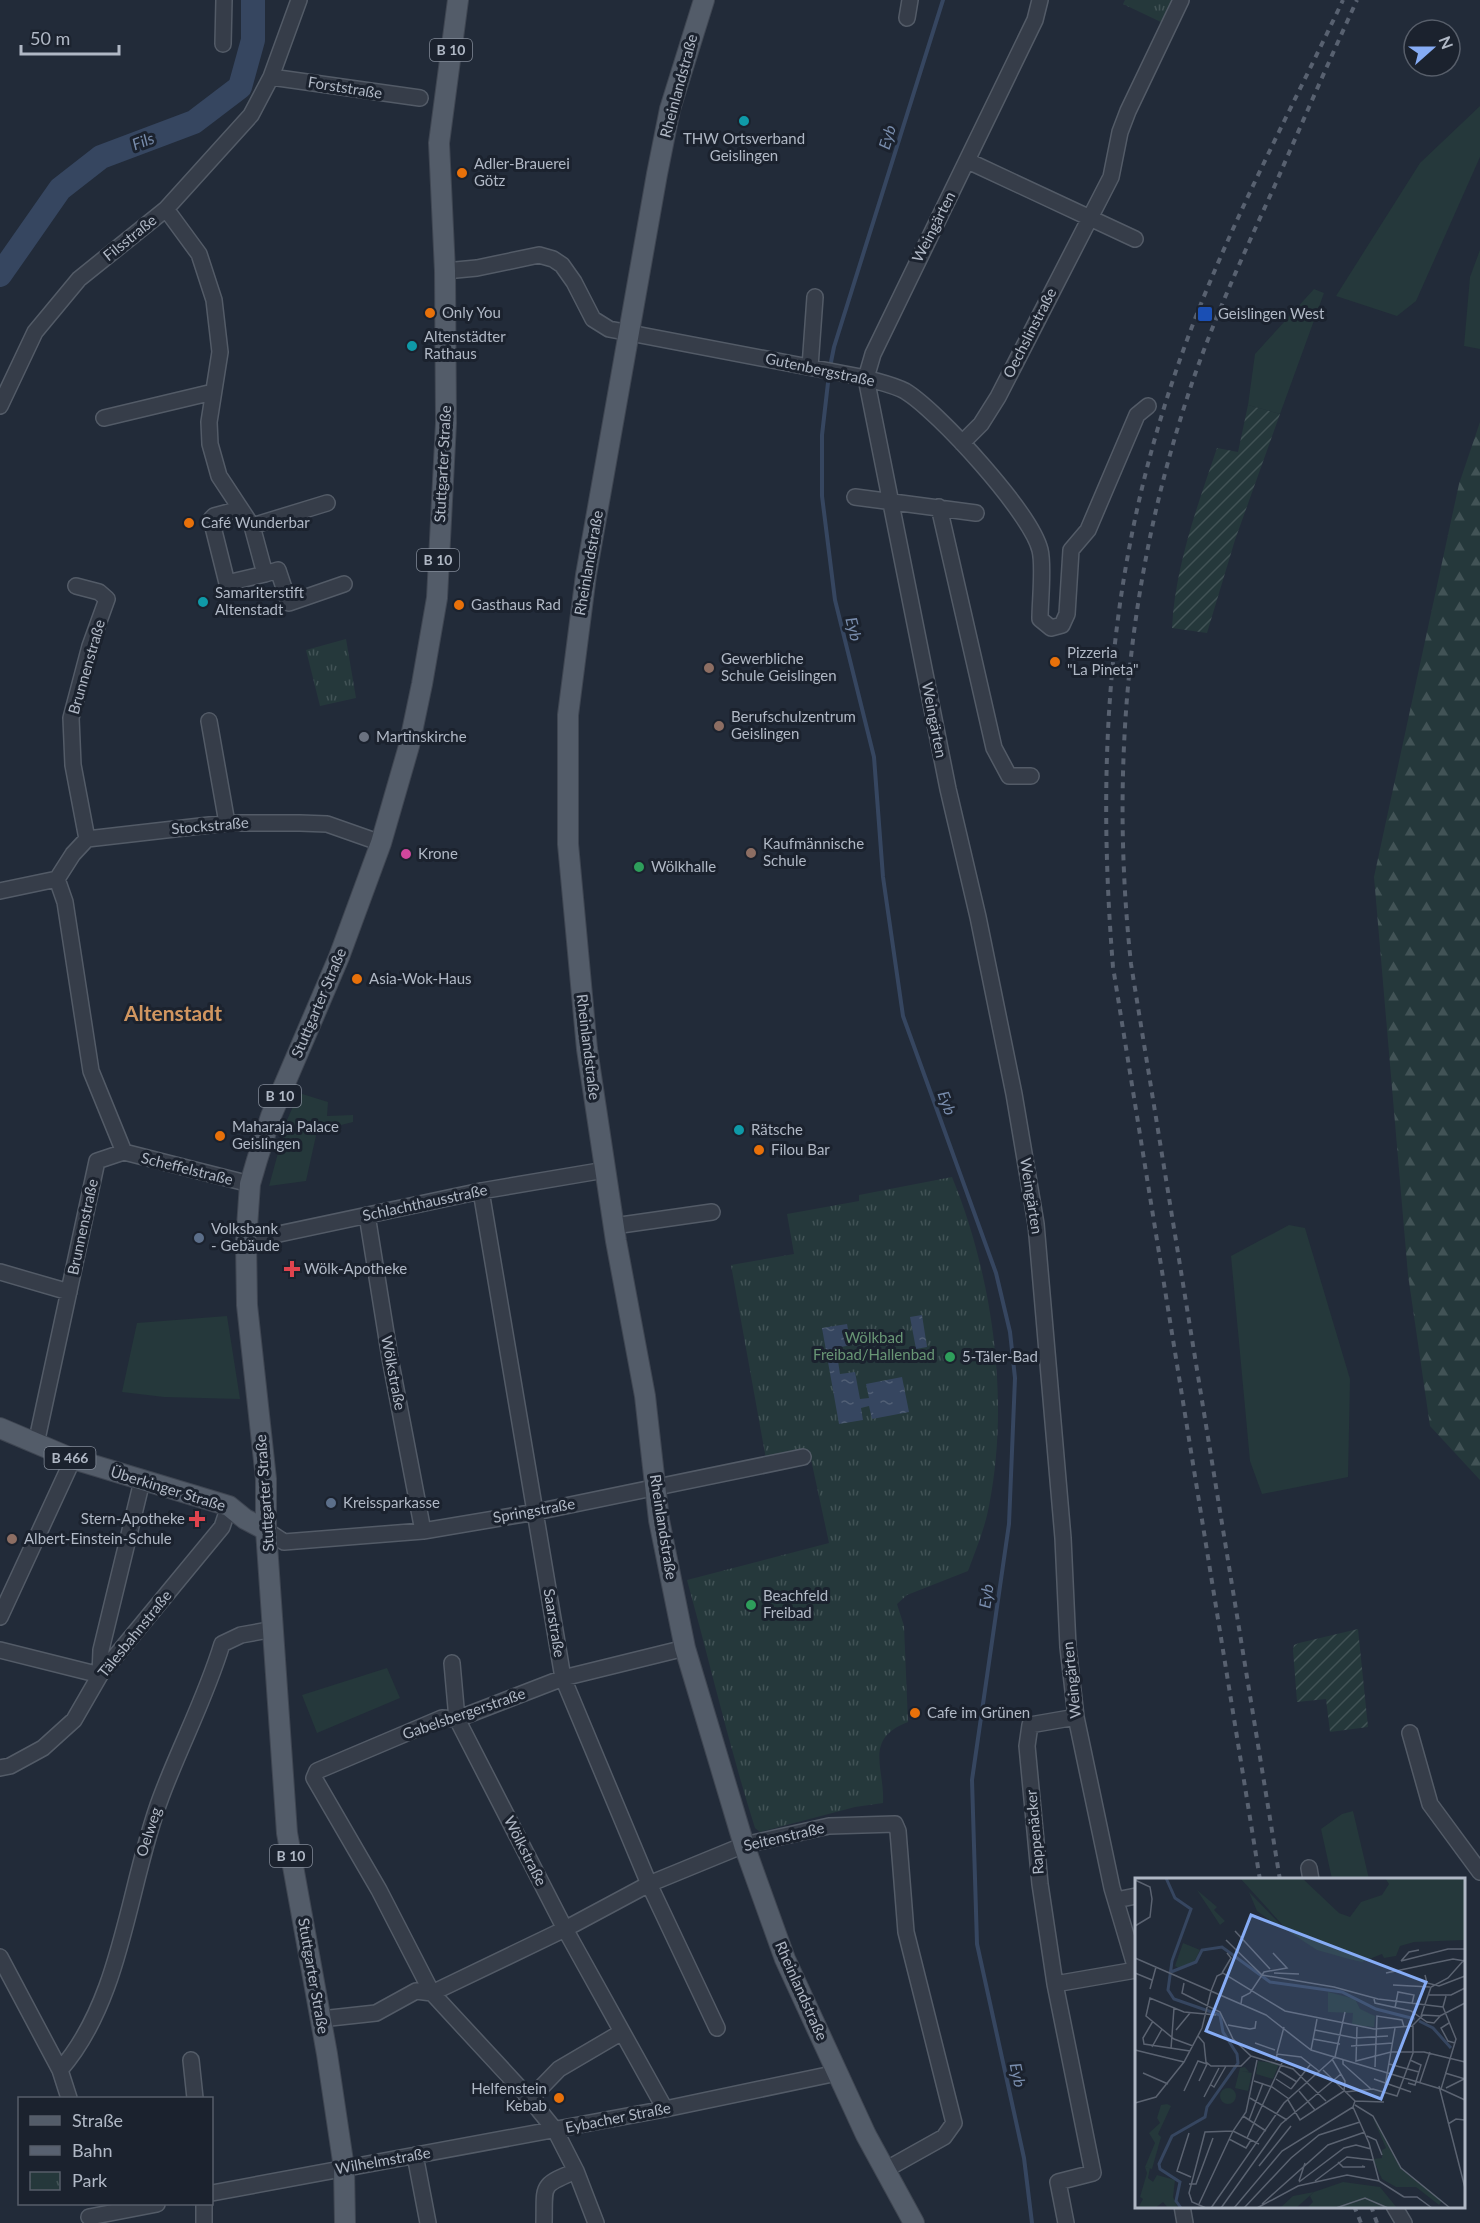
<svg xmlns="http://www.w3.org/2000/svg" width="1480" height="2223" viewBox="0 0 1480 2223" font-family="Lato,sans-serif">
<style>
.grass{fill:#25383b}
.forest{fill:url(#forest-firs)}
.park{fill:url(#park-tufts)}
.garden{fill:url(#garden-furrows)}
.water{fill:url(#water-ripples)}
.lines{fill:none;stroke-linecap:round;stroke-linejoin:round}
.stream{stroke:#364660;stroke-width:4}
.river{stroke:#364660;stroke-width:24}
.minor-casing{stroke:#535b67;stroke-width:18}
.major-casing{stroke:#3f4652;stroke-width:22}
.minor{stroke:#363d49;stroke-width:15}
.major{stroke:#535c69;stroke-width:20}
.rail{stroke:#586170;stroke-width:4;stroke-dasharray:6 6;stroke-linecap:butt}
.culture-dot{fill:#0f9aa8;stroke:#1b222e;stroke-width:2}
.food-dot{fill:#e8710a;stroke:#1b222e;stroke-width:2}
.transit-dot{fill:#1a4fb4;stroke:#1b222e;stroke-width:2}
.education-dot{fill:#8d6e63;stroke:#1b222e;stroke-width:2}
.worship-dot{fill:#6b7280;stroke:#1b222e;stroke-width:2}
.hotel-dot{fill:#d1479c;stroke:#1b222e;stroke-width:2}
.leisure-dot{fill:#2e9e5b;stroke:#1b222e;stroke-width:2}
.service-dot{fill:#5c6f8a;stroke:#1b222e;stroke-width:2}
.health-dot{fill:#e0444e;stroke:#1b222e;stroke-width:2}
.labels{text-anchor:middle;stroke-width:6;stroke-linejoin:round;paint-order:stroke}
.shield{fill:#1b222e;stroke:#838b98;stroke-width:1.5}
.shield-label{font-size:14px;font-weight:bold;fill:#b0b8c5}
.street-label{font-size:15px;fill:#b0b8c5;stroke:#1b222e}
.poi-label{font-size:15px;fill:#b0b8c5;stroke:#1b222e;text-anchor:start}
.park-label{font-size:15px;fill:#689675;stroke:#1b222e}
.water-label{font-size:16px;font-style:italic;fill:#798dad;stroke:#1b222e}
.district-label{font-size:21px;font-weight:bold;fill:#d19660;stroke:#1b222e}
.inset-river{fill:none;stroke:#364660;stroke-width:3}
.inset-road{fill:none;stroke:#5b6371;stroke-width:1.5}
.view{fill:#86acf5;fill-opacity:0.15;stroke:#86acf5;stroke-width:3}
.inset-edge{fill:none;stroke:#b0b8c5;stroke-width:3}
</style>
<defs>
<pattern id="forest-firs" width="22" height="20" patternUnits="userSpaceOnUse" patternTransform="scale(1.5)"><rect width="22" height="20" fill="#25383b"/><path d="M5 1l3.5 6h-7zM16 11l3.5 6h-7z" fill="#425356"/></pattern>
<pattern id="park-tufts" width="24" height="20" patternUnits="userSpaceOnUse" patternTransform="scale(1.5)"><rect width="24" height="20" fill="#25383b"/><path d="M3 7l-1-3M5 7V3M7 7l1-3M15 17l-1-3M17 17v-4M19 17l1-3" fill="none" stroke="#425356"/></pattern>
<pattern id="garden-furrows" width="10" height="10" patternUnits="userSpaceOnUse" patternTransform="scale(1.5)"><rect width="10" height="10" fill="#25383b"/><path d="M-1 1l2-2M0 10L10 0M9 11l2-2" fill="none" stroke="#425356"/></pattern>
<pattern id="water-ripples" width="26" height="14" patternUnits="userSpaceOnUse" patternTransform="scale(1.5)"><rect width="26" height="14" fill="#364660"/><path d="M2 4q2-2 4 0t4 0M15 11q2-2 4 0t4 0" fill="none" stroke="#515f75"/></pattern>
</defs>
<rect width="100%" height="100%" fill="#222b39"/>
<path class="grass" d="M1480,106v51l-64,144 -19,15 -61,-20 84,-133z
M1480,250v99l-16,-3 6,-69z
M1314,289l10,4 -44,121 -32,-9 7,-51z
M299,1093l29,9 -1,14 26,-1v7l-36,9 -11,50 -37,5 18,-66z
M1289,1225l16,3 45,151 -2,98 -86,17 -12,-33 -19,-205z
M227,1316l13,83 -76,-2 -42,-5 15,-69z
M387,1668l13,30 -83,35 -15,-38z
M1353,1811l16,68h-37l-11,-50 21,-15z"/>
<path class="forest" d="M1480,422v1058l-50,-54 -22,-151 -34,-398 85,-393z"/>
<path class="park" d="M1125,0h48l-10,23 -40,-19z
M346,639l10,59 -36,8 -14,-56z
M952,1177c41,100 58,223 37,329 -4,22 -13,43 -21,65l-61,24 -10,9 7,22 4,96c-45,17 -23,46 -25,81l-28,4 -95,25 -5,-4c-26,-82 -45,-165 -68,-248l142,-37 -20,-93 -43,9 -35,-194 63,-11 -7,-40 72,-13v-6z"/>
<path class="garden" d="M1248,405l32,9 -45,126 -28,93 -35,-5c3,-61 25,-121 45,-180l21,4z
M1358,1629l10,98 -38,5 -4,-33 -29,3 -4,-52 1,-5 5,-2z"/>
<path class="water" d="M922,1315l5,32 -11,2 -6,-32z
M847,1324l4,21 -15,3 4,26 15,-2 5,27 9,-1 -3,-14 36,-7 7,35 -37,7 -3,-13 -8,2 2,12 -24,4 -17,-96z"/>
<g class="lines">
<path class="stream" d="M830,367l4,-20 109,-347
M829,374l-7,61v61l13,104 39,157 9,120 20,139 93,257 14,59 5,46 -6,146 -37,256 5,164 47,214 8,65"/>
<path class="river" d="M0,275l60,-86 41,-32 93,-35 46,-35 13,-47v-40"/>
<defs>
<path id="minor" d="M1040,0l-5,20 -162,334 -7,24 82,411 30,128 36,177 22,130 27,314 5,109 8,70 36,171 24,81
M907,18l3,-18
M223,44l1,-44
M271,77l149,21
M968,161l167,78
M166,209l33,45 15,46 6,52 -11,70 1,22 9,32 33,50 75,-23
M445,271l32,-3 62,-13 14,4 9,6 12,17 19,37 16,10 257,49c13,4 28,7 39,13 33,20 126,122 135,159 4,15 0,51 0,69l11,9 11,-3 5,-11 4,-64 17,-20 49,-115 11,-9
M810,367l5,-70
M0,406l35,-74 44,-53 87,-70 85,-94 20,-38 28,-77
M104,418l109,-26
M962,443l19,-19 17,-27 113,-220 9,-45 8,-21 53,-111
M855,497l121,16
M939,507l55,241 15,28h22
M240,509l-26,7 -3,3 16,64 38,-9
M252,526l13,48 13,-4 11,33 55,-19
M76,586l23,6 8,7 -17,47 -19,72 2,47 14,74
M209,721l18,102
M57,879l16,-25 14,-15 140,-16h73l27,1 54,19
M0,891l57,-12 8,23 26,169 33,81 -27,9 -61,283
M124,1152l126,32
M481,1191l82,487 86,206 68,144
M367,1215l23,143 33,173
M614,1226l98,-14
M246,1241l235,-50 124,-21
M0,1272l69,20
M266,1530l18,12 139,-11 113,-19 267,-55
M0,1617l73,-158
M0,1650l100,25
M452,1663l5,56 108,210 100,180
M100,1675l1,-25 41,-169
M1410,1733l20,71 50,68
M0,1768l10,-2 33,-18 31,-28 26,-45 122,-148 7,-21
M1309,1868l2,12
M1116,1900l20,-4
M0,1957l60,113 9,28
M1055,1984l81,-14
M321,2019l55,-6 40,-22 16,2 133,-64 84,-45 95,-39 85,-19 66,-2 3,7 8,101 48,191 -10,14 -59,33
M191,2060l4,38
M60,2070c63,-72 68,-186 101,-273 19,-51 45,-100 61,-153l19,-9 33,-6
M530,2099l29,-30 63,-37
M415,2155l13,68
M212,2193l453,-84 172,-36
M204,2204v19
M1182,2206l3,17
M1394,2206l10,17
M89,2217l68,-13
M544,2223c1,-38 -5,-37 32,-52
M596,2223l-20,-52 -21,-41 -25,-31 -98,-106 -53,-103 -65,-112 3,-7 125,-53 15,1 106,-41 122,-30
M1066,2223l-8,-41 35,-9 -38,-189 -15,-100 -13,-138 3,-21 46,-8"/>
<path id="major" d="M704,0l-34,109 -13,65 -71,401 -18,140v129l19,205 29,192 29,155 14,124 26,128 59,197 41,114 81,176 48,88
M0,1428l73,31 156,47 16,13 21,11
M345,2223l-1,-55 -17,-114 -40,-221 -21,-303v-51l-19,-174 -1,-64 4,-57 7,-24 14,-44 68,-159 42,-114 28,-97 13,-62 15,-86 9,-175 -1,-152 -6,-128 19,-143"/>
</defs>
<use href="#minor" class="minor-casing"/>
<use href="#major" class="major-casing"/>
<use href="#minor" class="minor"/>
<use href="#major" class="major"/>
<path class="rail" d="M1260,1880l-147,-913c-18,-223 -3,-423 77,-635 43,-114 101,-222 153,-332
M1280,1880l-149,-916c-20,-186 -5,-371 51,-550 24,-79 59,-154 93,-229 27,-62 54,-124 82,-185
M1354,2206l7,17
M1371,2206l6,17"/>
</g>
<g class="culture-dot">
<circle cx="744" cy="121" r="6"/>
<circle cx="412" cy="346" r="6"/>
<circle cx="203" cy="602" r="6"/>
<circle cx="739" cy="1130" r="6"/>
</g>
<g class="food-dot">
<circle cx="462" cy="173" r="6"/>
<circle cx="430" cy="313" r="6"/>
<circle cx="189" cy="523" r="6"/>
<circle cx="459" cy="605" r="6"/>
<circle cx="1055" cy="662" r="6"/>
<circle cx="357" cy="979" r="6"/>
<circle cx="220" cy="1136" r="6"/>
<circle cx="759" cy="1150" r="6"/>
<circle cx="915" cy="1713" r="6"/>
<circle cx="559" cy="2098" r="6"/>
</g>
<rect class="transit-dot" x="1197" y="306" width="16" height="16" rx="3"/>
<g class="education-dot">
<circle cx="709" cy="668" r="6"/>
<circle cx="719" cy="726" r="6"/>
<circle cx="751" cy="853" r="6"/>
<circle cx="12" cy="1539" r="6"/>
</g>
<circle class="worship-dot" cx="364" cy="737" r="6"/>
<circle class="hotel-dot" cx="406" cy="854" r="6"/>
<g class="leisure-dot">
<circle cx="639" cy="867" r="6"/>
<circle cx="950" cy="1357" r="6"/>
<circle cx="751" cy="1605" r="6"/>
</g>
<g class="service-dot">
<circle cx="199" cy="1238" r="6"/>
<circle cx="331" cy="1503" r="6"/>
</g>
<g class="health-dot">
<path d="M289 1260h6v6h6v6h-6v6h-6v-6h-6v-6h6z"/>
<path d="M194 1510h6v6h6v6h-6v6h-6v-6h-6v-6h6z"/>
</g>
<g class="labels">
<g class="shield">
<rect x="430" y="39" width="42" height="22" rx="4.5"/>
<rect x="417" y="549" width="42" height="22" rx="4.5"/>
<rect x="259" y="1085" width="42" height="22" rx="4.5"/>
<rect x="44.5" y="1447" width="51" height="22" rx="4.5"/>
<rect x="270" y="1845" width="42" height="22" rx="4.5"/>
</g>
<g class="shield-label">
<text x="451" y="55">B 10</text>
<text x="438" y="565">B 10</text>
<text x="280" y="1101">B 10</text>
<text x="70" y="1463">B 466</text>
<text x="291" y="1861">B 10</text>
</g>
<g class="street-label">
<text transform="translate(679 86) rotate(-75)" y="5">Rheinlandstraße</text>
<text transform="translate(345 88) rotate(9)" y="5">Forststraße</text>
<text transform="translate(934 227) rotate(-63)" y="5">Weingärten</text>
<text transform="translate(130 238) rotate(-39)" y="5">Filsstraße</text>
<text transform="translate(1030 333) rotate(-63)" y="5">Oechslinstraße</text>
<text transform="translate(820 370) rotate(12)" y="5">Gutenbergstraße</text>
<text transform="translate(443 464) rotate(-87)" y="5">Stuttgarter Straße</text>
<text transform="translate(589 563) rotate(-80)" y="5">Rheinlandstraße</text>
<text transform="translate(87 667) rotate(-74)" y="5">Brunnenstraße</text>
<text transform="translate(934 720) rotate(79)" y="5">Weingärten</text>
<text transform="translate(210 826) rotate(-5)" y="5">Stockstraße</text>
<text transform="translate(319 1003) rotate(-67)" y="5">Stuttgarter Straße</text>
<text transform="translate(588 1047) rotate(83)" y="5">Rheinlandstraße</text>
<text transform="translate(187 1169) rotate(14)" y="5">Scheffelstraße</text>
<text transform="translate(1031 1196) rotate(81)" y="5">Weingärten</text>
<text transform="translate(425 1203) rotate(-12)" y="5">Schlachthausstraße</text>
<text transform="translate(83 1227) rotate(-78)" y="5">Brunnenstraße</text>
<text transform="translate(393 1373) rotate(79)" y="5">Wölkstraße</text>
<text transform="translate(168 1489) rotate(17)" y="5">Überkinger Straße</text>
<text transform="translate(265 1493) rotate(-94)" y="5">Stuttgarter Straße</text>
<text transform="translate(534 1511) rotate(-10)" y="5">Springstraße</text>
<text transform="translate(663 1527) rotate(81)" y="5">Rheinlandstraße</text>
<text transform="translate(554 1623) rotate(81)" y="5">Saarstraße</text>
<text transform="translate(135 1634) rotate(-51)" y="5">Tälesbahnstraße</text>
<text transform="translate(1072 1680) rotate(-96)" y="5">Weingärten</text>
<text transform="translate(464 1714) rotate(-19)" y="5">Gabelsbergerstraße</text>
<text transform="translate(149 1832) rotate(-72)" y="5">Oelweg</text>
<text transform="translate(1035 1832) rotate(-95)" y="5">Rappenäcker</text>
<text transform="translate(784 1837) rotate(-13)" y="5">Seitenstraße</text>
<text transform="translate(525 1851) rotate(63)" y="5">Wölkstraße</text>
<text transform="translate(313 1976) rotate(80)" y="5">Stuttgarter Straße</text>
<text transform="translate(801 1991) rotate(66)" y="5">Rheinlandstraße</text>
<text transform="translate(618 2118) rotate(-11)" y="5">Eybacher Straße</text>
<text transform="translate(383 2161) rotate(-10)" y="5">Wilhelmstraße</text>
</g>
<g class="poi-label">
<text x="744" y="144" text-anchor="middle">THW Ortsverband<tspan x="744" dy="17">Geislingen</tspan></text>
<text x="474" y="169">Adler-Brauerei<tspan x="474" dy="17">Götz</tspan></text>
<text x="442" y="318">Only You</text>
<text x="1218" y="319">Geislingen West</text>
<text x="424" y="342">Altenstädter<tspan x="424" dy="17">Rathaus</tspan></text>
<text x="201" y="528">Café Wunderbar</text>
<text x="215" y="598">Samariterstift<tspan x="215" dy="17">Altenstadt</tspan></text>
<text x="471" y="610">Gasthaus Rad</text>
<text x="1067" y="658">Pizzeria<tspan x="1067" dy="17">"La Pineta"</tspan></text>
<text x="721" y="664">Gewerbliche<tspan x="721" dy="17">Schule Geislingen</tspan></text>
<text x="731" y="722">Berufschulzentrum<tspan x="731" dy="17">Geislingen</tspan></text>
<text x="376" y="742">Martinskirche</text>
<text x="763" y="849">Kaufmännische<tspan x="763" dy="17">Schule</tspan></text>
<text x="418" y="859">Krone</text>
<text x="651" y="872">Wölkhalle</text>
<text x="369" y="984">Asia-Wok-Haus</text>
<text x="232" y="1132">Maharaja Palace<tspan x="232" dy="17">Geislingen</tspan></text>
<text x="751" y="1135">Rätsche</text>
<text x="771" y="1155">Filou Bar</text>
<text x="211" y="1234">Volksbank<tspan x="211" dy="17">- Gebäude</tspan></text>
<text x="304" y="1274">Wölk-Apotheke</text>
<text x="962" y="1362">5-Täler-Bad</text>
<text x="343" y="1508">Kreissparkasse</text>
<text x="185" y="1524" text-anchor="end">Stern-Apotheke</text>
<text x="24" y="1544">Albert-Einstein-Schule</text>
<text x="763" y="1601">Beachfeld<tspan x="763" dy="17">Freibad</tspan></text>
<text x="927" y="1718">Cafe im Grünen</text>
<text x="547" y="2094" text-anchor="end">Helfenstein<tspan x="547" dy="17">Kebab</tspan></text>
</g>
<g class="park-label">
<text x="874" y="1343">Wölkbad<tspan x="874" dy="17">Freibad/Hallenbad</tspan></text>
</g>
<g class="water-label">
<text transform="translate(887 137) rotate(-73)" y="6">Eyb</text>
<text transform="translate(143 141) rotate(-21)" y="6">Fils</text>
<text transform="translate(854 629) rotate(76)" y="6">Eyb</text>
<text transform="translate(947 1103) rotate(70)" y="6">Eyb</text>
<text transform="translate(986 1596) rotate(-82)" y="6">Eyb</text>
<text transform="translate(1018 2075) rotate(78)" y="6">Eyb</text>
</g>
<g class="district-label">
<text x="173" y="1021">Altenstadt</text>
</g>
</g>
<g transform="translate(1135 1878)">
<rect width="330" height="330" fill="#222b39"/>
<path d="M62,12l20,17 -3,3 11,11 -5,4zM114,14l31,32 -2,2 -21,-15zM48,65l17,7 -5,11 -16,7 -4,-2zM110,189l4,5 -8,-1 11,2 -4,18 -13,-3 5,-20zM85 218a8 8 0 1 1 16 0a8 8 0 1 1-16 0ZM237,238l29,53 41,32 -3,4 -23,-18h-20l-14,-8 -9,-20 9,-1v-8l4,-2zM10,289l5,1 -2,10 5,4 4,-7 18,5 -2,17 5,11h-10l-5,-6 -8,6h-17l5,-9 -3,-2 7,-24zM179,314l-18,16h-16l13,-12z" fill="#25383b"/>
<path d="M105,0h62l37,35 11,4 11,-15 21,-7 7,-11 -4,-6h80v62l-51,2 -14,4 -4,10 -12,2 -2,-4 -20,8 -13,-3 -32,-9 -29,-19zM32,226l4,2 -13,28 3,3 -9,32 -7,-2 10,-24 -6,-10 11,-10 -3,-5 4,-13zM208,304l37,5 17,21h-90l6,-6 -3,-6 4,-4z" fill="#25383b"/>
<path d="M123,183l21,3 -6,15 -17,-5z" fill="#25383b"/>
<path d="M193,114l27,7 5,10 15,7 -1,11 -22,-2 1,-12 -25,-1z" fill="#25383b"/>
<path class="inset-river" d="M31,0l9,20 16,11 -19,52 -4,29 6,9 46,16 3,17 14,22 1,9 -31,44 -2,10 -33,19 -13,28 1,5 20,13 -4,19 5,7M36,94l25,-10 6,-12 20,-3 48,35 72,10 34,17 39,10M284,143l14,7 18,20"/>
<path class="inset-road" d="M0,2l15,7 2,12 -2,18 -15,9M100,53l35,38M91,62l36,35 72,12 44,12 65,8M0,80l131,57 45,35 130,39M266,83l47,-12h17M266,83l8,-9 10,-2M0,95l17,7M87,95l9,-15 -4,-5M139,95l25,1M251,95l67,-14 12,2M290,97l2,8 12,3 26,-10M49,105l-2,10 38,19 13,27 18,17 42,13 33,32M258,107l37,2M15,111l6,-22M76,113l6,-15 6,-3 62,38 89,18 38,-3 11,-11 17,1 25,-13M294,117h22l14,-7M311,118l-3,11 13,32 -15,50 24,11M239,121l1,4 36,8 16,11 7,1 7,-8M106,126l1,-7 8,-4 14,-21 23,-4 -14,-15M260,130l3,-16 16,3 -2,9M286,138l10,-29 17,-9 16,-18M18,143l-10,17 1,6 46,7M314,145l-8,5 7,13 7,2M93,147l22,4 5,-1 1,-7M222,149l-1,34 35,-9h33l41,10M41,152l14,-17M180,152l40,8 33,-2M63,158l6,7 2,19 5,4h30l10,-10M178,161l27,5M120,165l20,7M58,168l-19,-7 -28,-23 4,-18 34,14 32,3M216,168l42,-3M17,169l10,-18M36,171l3,-41M0,172l49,12M176,172l6,-31M142,175l7,-26M200,179l10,-45M208,181v5l28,25M141,183l1,-7 24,3 19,15M254,186l30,8M240,189l2,-51 25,4 2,7M188,192l32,31 -2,6 16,36 10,38M144,193l18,11M8,195l25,11M310,195l20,6M141,201l15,10M239,201l37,13M119,203l18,6 17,12M285,204l10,-30M273,205l7,2 6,-20 -11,-5M76,207l3,2 12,-21M304,208l26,102M311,210l18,-9M156,211l19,-24M49,213l14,-30 9,3 -8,17M164,213l16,19M210,214l28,-3 24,7 16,-43v-27M249,214l11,-64M69,219l15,-29M115,220l37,22M153,222l12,20 44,-29 1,-10 -13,-22M220,223l29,1M0,225l21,-6 28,-35 18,-34 9,-37M220,227l18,11 28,52 49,40M108,238l23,15M114,242l14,-37M313,246l8,-5 9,1M54,255l-12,38 14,6M232,258l9,4 6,15M112,260l35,-75M94,261l17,9 5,-8M203,284l5,5h22l-3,-1M124,288l32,-40M164,303l6,-18M180,303l32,-24 26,3M164,304l45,-34 12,-3 15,4M54,306h7l17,-46M269,319h13l15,11M64,326l34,-73 13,-19 11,-52M127,326l66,-59 37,-13M71,330l-14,-6 -3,-9 16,-61 28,-1 26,13M76,330l73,-105 51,-46M86,330l60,-84 60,-50M99,330l48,-57 71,-44M109,330l47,-50 28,-23 41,-13M122,330l41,-22 49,-11 32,6 25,16M201,330l29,-10 23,10"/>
<path class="view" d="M116,37l175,67 -45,117 -175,-68z"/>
<rect width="330" height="330" class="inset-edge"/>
</g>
<rect x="18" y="2097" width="195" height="108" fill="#1b222e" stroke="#575e6a" stroke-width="1.5"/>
<rect x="30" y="2116" width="30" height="9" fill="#535c69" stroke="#575e6a" stroke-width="1.5"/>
<text x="72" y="2127" font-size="18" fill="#b0b8c5">Straße</text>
<rect x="30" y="2146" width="30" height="9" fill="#586170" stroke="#575e6a" stroke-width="1.5"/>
<text x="72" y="2157" font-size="18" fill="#b0b8c5">Bahn</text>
<rect x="30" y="2172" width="30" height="18" fill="url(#park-tufts)" stroke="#575e6a" stroke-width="1.5"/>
<text x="72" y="2187" font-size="18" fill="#b0b8c5">Park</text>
<g transform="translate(1432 48) rotate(69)"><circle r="28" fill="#1b222e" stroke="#575e6a" stroke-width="1.5"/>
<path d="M0-4.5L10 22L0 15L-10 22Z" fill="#86acf5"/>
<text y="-9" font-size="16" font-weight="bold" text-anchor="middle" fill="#b0b8c5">N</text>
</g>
<path d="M21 45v9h98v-9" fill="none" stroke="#b0b8c5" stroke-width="3"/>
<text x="30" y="45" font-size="18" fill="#b0b8c5" stroke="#1b222e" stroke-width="4.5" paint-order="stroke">50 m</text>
</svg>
